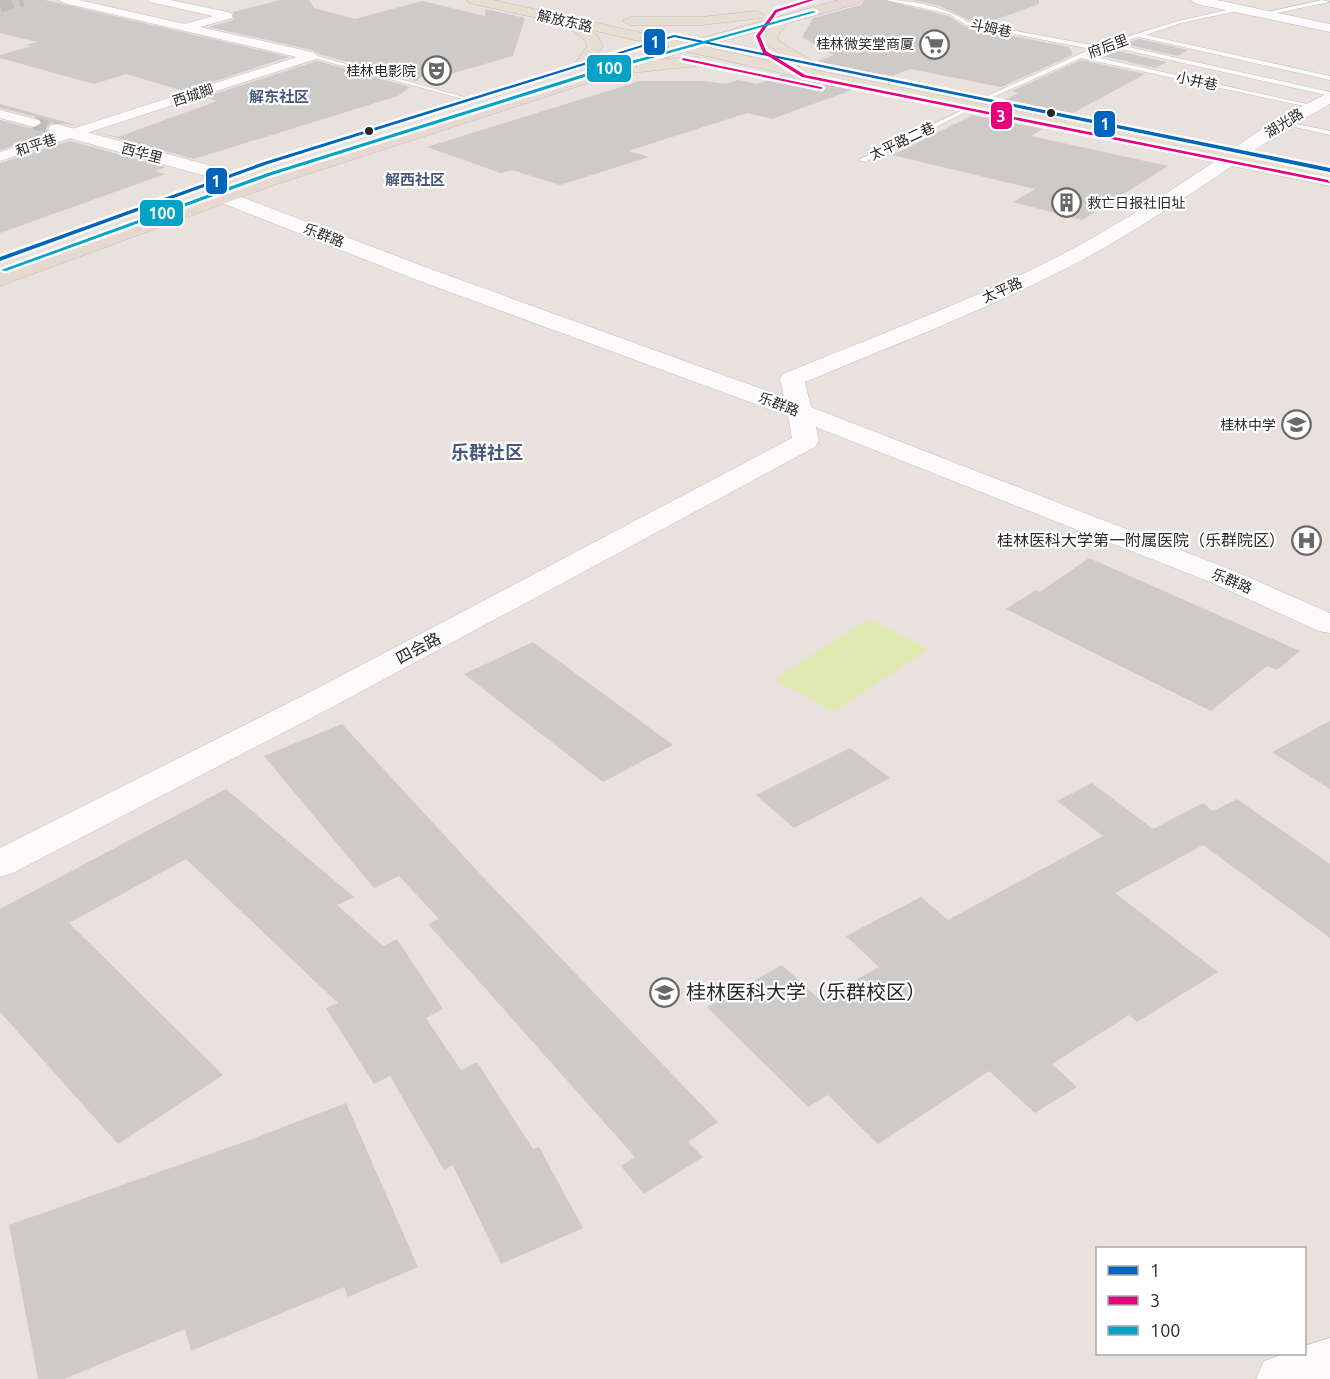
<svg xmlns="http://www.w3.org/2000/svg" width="1330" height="1379" viewBox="0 0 1330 1379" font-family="Ubuntu,'Noto Sans SC',sans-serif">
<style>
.pitch{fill:#dfe9b0}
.building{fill:#cecac7}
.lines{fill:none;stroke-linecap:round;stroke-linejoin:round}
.street-tunnel{stroke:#c2bcb9;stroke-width:13;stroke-dasharray:13 7;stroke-linecap:butt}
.lane-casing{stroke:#c1bfbf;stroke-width:1}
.street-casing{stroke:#c1bfbf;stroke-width:1}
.secondary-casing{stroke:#c1bfbf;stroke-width:1}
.primary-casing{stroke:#c0bdbc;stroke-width:1}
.highway-casing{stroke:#c0bdbc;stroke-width:1}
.lane{fill:#fcfafa;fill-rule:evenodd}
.street{fill:#fcfafa;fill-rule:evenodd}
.secondary{fill:#fcfafa;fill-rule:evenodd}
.primary{fill:#e7ded1;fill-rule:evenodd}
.highway{fill:#e8d8d2;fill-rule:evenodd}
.bus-1-casing{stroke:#fff;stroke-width:5}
.bus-2-casing{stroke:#fff;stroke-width:5}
.bus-3-casing{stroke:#fff;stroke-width:5}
.bus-1{fill:#0065bd;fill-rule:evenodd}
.bus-2{fill:#e5007d;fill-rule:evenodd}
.bus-3{fill:#02a3c6;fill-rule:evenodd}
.bus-dot{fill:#282828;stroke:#fff;stroke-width:2}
.labels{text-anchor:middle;stroke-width:4.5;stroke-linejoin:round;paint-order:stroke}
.far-street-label{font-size:14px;fill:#282828;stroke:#fff}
.far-poi-label{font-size:14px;fill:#282828;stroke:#fff;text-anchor:end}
.far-neighbourhood-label{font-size:15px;font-weight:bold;fill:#46597c;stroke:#fff}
.poi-label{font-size:16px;fill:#282828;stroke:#fff;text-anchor:end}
.street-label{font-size:16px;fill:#282828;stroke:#fff}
.neighbourhood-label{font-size:18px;font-weight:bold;fill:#46597c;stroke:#fff}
.near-poi-label{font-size:20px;fill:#282828;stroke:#fff;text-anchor:start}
.line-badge{stroke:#fff;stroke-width:2}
.badge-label{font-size:16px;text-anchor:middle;font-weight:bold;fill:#fff}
</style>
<rect width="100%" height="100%" fill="#e8e1dd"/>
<path class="pitch" d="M869,619l59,30 -95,63 -59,-33z"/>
<path class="building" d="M0,0h45l244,57 -105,34 -58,-17 -32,10 -94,-26v-3l32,-9 -6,-1 12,-3 -38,-9z
M280,0h29l5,8 41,11 67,-18 63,15 1,-7 39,9 -12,38 -80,23 -10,-3 -7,5 -97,-27 -7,-4 -103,-23 24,-7v-8z
M864,0h20l64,16 18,11 103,20 4,8 -72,32 -91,-18 -31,12 -63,-13 2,-3 -2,-3 18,-7 -32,-18 11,-19 48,-13z
M913,0h126v4l-53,19 -17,-3 -29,-14z
M1139,39l49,11 -10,6 -54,-12z
M1109,49l58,13 -12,6 -61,-14z
M1081,60l64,14 -81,44 -69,-14 24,-11 -7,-2z
M317,61l93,26 -12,9 -204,63 -98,-27 22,5 99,-36 -12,-4z
M781,75l71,15 -80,29 -25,-6 -119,38 21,6 -89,28 -48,-15 -11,3 -74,-26 213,-66h64l22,3 12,-4 19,4z
M0,104l76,21 -25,-2 -5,6 3,5 -49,16v-30l33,9 10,-5 -3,-6 -40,-10z
M973,115l70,14 -12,7 137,30 -86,54 -69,-18 22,-13 -143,-34z
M70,141l96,26 -11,4 10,3 -165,59v-70z
M1089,558l211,93 -23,19 -10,-4 -56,45 -205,-102 30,-19 4,2z
M533,642l140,103 -70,37 -139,-108z
M1330,721v68l-58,-37z
M342,724l140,152 236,246 -30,20 15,15 -59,37 -23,-28 14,-9 -207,-233 11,-5 -40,-43 -25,12 -110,-132z
M850,748l40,30 -96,50 -38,-33z
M1092,783l61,46 50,-26 10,8 24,-12 93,65v74l-127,-93 -88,48 103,79 -81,50 -8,-7 -77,49 25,23 -42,26 -46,-42 -111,73 -50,-49 -20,12 -101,-100 75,-42 38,35 59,-33 -33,-31 75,-39 27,23 155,-84 -46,-35z
M226,789l128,108 -17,8 46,41 14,-7 46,70 -17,9 35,52 16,-8 56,87 6,-2 44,81 -82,36 -48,-99 -9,5 -54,-94 -16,8 -48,-76 12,-5 -152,-144 -117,64 154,152 -105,69 -118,-132v-103z
M346,1103l72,164 -70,30 -4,-10 -153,64 -6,-22 -121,50h-26l-29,-154 235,-83z"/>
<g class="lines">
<path class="street-tunnel" d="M0,6l23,-6
M34,123l23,6"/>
<defs>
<path id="lane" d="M886,0c27,0 60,7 82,22l129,24 81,-25 62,-14 2,3 -61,13 -35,12 184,41v4l-191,-43 -24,7 215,48v4l-222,-50 -22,9 230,51 -3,2 -232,-50 -99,44 -2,-3 111,-50 -125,-24 -17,-11z
M1322,0l8,2 -69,14 -3,-2z
M310,55h4l157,44 -5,1 -156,-43z
M971,106l5,1 -111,55 -7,-2z
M1283,121l47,10v4l-49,-11v-2z"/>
<path id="street" d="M58,0h21l106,24 28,-8 -63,-14 -2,-2h22l58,12 4,2v4l-32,9 112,25 6,4 -2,3 -316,102v-9l297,-95 -233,-54z
M0,110l39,10 2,3 -7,4 -34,-9z"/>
<path id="secondary" d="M1190,0h27l113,24v8l-133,-28z
M1330,92v12l-41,23 -43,29h-10l2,4 -3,4c-55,37 -111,75 -170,105 -85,43 -173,77 -260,113l6,25 421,163 98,43v20l-11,-2 -109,-49 -394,-155 3,14 -4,6 -477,257 -325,169 -13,4v-29l314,-158 478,-252 -4,-22 -371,-136 -200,-79 -3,-4 3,-4h14l202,77 351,127 -4,-18 3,-5c90,-37 182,-71 268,-114 60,-30 116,-67 172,-104h10l-2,-4 3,-4 43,-29z
M57,124l177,48 2,4 -2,4 -7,2 -176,-49 -3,-4 3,-4z
M1330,1338v41h-74l8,-18 20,-7h20v-8z"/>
<path id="primary" d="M467,0h26l308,68 -37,-25 -1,-6 14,-19 5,-1 7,4 -12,16 2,4 35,21 2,3 -6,4 520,105v12l-540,-111 -199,-45 6,5 6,11 -14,20 -6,2 -8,-5 12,-17 -2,-6 -21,-16 -95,-21z
M757,11l7,4 -2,3 -60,7h-72l-7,-4 7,-4h72z
M698,57l8,5 -2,3 -92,10 -8,-5c9,-10 77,-12 94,-13z"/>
<path id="highway" d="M839,0h23l-2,3 -170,47 -416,135 -274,101v-13l260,-96 420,-133z"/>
</defs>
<use href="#lane" class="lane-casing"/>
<use href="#street" class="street-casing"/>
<use href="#secondary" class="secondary-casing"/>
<use href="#primary" class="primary-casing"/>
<use href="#highway" class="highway-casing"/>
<use href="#lane" class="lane"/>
<use href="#street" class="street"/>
<use href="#secondary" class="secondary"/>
<use href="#primary" class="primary"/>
<use href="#highway" class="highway"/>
<defs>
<path id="bus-1" d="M674,35l656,133v4l-656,-135 -406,127 -268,97v-4l264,-95z"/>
<path id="bus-2" d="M808,0h6l-37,12 -17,24 6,15 39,24 523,105 2,3 -528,-106 -39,-24 -7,-17 19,-26z
M683,58l138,29 2,1 -2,1 -139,-29z"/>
<path id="bus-3" d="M813,11l3,1 -228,64 -316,99 -266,96 -5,-1 267,-97 316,-99z"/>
</defs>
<use href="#bus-1" class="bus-1-casing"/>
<use href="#bus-2" class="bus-2-casing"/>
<use href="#bus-3" class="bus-3-casing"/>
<use href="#bus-1" class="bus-1"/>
<use href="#bus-2" class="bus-2"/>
<use href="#bus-3" class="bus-3"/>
</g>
<defs>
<symbol id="supermarket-ring" viewBox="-11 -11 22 22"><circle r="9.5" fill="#fff" stroke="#6b6967" stroke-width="1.5"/><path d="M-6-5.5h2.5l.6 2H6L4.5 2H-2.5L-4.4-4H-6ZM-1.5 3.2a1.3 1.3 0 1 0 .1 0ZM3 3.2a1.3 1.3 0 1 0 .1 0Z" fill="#6b6967"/></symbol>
<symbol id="theatre-ring" viewBox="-11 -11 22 22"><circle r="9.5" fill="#fff" stroke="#6b6967" stroke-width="1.5"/><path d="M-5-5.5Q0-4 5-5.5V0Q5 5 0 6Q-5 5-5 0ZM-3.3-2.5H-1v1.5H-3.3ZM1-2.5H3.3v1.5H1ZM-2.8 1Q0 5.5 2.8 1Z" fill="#6b6967"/></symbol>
<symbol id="building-ring" viewBox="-11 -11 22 22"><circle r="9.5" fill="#fff" stroke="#6b6967" stroke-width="1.5"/><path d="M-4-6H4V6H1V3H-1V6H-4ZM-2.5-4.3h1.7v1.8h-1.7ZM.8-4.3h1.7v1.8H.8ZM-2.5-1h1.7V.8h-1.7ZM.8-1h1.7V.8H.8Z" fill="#6b6967"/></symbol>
<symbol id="school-ring" viewBox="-11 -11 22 22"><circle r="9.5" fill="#fff" stroke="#6b6967" stroke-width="1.5"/><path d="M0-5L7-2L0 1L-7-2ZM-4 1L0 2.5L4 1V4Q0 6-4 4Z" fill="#6b6967"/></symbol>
<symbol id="hospital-ring" viewBox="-11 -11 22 22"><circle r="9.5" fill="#fff" stroke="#6b6967" stroke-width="1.5"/><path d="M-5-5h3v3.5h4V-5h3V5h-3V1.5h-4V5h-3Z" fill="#6b6967"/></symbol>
<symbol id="university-ring" viewBox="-11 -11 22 22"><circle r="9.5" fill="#fff" stroke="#6b6967" stroke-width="1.5"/><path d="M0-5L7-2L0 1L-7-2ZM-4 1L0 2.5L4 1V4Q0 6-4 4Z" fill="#6b6967"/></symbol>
</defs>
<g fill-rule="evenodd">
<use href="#supermarket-ring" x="918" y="28" width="33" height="33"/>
<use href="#theatre-ring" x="420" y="54" width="33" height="33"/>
<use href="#building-ring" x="1050" y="186" width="33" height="33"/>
<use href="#school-ring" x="1280" y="408" width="33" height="33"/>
<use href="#hospital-ring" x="1290" y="524" width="33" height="33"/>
<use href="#university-ring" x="648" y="976" width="33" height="33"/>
</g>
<g class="bus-dot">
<circle cx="1051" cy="113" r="5"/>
<circle cx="369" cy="131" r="5"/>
</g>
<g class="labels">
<g class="far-street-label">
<text transform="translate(565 21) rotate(13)" y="5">解放东路</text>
<text transform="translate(991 28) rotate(12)" y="5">斗姆巷</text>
<text transform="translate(1108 46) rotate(-20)" y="5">府后里</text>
<text transform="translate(1197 81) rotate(12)" y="5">小井巷</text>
<text transform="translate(193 95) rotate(-18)" y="5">西城脚</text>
<text transform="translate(1284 123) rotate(-32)" y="5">湖光路</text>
<text transform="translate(902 141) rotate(-25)" y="5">太平路二巷</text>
<text transform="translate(36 145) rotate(-18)" y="5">和平巷</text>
<text transform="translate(142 153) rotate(15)" y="5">西华里</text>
<text transform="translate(324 235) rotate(21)" y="5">乐群路</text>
<text transform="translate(1002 290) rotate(-24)" y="5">太平路</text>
<text transform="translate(779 404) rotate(21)" y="5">乐群路</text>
<text transform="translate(1232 581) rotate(23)" y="5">乐群路</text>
</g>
<g class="far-poi-label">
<text x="914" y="49">桂林微笑堂商厦</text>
<text x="416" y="76">桂林电影院</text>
<text x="1087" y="208" text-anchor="start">救亡日报社旧址</text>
<text x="1276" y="430">桂林中学</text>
</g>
<g class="far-neighbourhood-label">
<text x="279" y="102">解东社区</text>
<text x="415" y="185">解西社区</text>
</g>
<g class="poi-label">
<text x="1285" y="546">桂林医科大学第一附属医院（乐群院区）</text>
</g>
<g class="street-label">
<text transform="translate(418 648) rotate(-28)" y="6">四会路</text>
</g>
<g class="neighbourhood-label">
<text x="487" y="459">乐群社区</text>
</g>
<g class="near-poi-label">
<text x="686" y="999">桂林医科大学（乐群校区）</text>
</g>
</g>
<g class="line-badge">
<rect x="643" y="28" width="23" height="28" rx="6" fill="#0065bd"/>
<rect x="586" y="54" width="46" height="29" rx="6" fill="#02a3c6"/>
<rect x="990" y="101" width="23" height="29" rx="6" fill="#e5007d"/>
<rect x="1093" y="110" width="23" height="28" rx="6" fill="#0065bd"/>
<rect x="205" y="167" width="23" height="28" rx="6" fill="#0065bd"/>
<rect x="139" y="199" width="45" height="28" rx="6" fill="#02a3c6"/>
</g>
<g class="badge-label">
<text x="655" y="48">1</text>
<text x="609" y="74">100</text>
<text x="1001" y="122">3</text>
<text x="1105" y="130">1</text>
<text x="216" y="187">1</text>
<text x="162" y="219">100</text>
</g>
<rect x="1096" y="1247" width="210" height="108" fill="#ffffff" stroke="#a9a9a9" stroke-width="1.5"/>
<rect x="1108" y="1266" width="30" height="9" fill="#0065bd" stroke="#a9a9a9" stroke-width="1.5"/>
<text x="1150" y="1277" font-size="18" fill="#282828">1</text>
<rect x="1108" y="1296" width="30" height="9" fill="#e5007d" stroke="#a9a9a9" stroke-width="1.5"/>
<text x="1150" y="1307" font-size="18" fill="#282828">3</text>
<rect x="1108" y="1326" width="30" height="9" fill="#02a3c6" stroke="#a9a9a9" stroke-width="1.5"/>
<text x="1150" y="1337" font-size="18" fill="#282828">100</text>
</svg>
